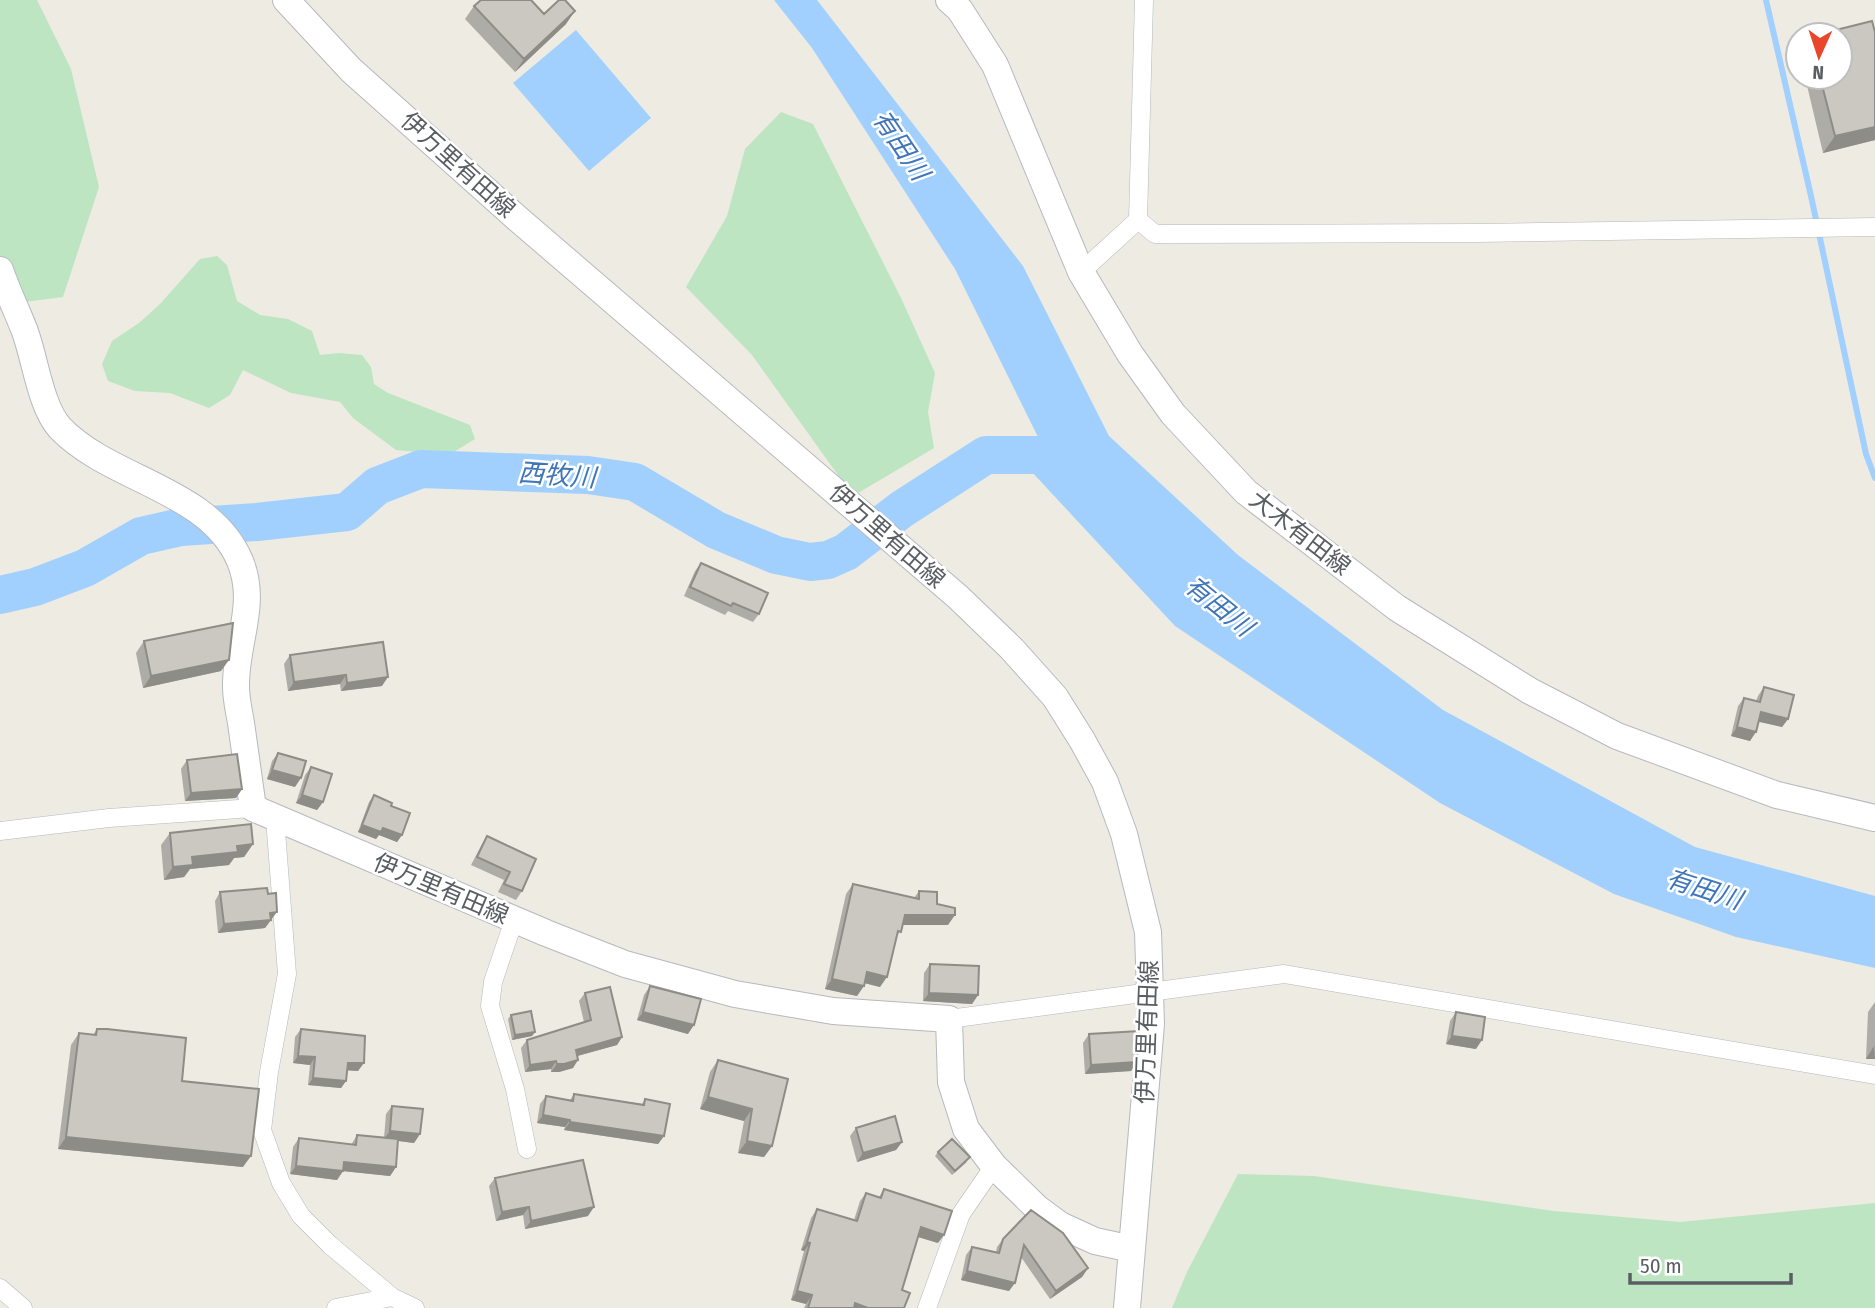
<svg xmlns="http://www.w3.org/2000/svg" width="1875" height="1308" viewBox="0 0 1875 1308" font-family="'Fira Sans Condensed','Noto Sans JP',sans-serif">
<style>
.green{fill:#bee5c1}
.water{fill:#a1d0ff}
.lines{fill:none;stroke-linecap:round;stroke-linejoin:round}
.stream{stroke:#a1d0ff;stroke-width:6}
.river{stroke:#a1d0ff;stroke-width:38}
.minor-casing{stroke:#b5b8bd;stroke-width:19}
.secondary-casing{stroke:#b6b9bf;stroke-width:28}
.minor{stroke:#fff;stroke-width:18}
.secondary{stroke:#fff;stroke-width:26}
.wall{fill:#aeaca6}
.shaded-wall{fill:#8d8c87}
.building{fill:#cac8c1;stroke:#8d8c87;stroke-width:2}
.labels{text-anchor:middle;stroke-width:5;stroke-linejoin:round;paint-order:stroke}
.street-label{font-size:24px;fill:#5a5e63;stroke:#fff}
.water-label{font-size:26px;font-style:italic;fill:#4075b9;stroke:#fff}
</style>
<rect width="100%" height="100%" fill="#edebe2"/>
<path class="green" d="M0,0h37l34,69 28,118 -36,110 -63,8z
M781,112l32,12 88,174 34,75 -7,39 6,36 -81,48 -101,-141 -66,-68 41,-71 18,-67z
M217,256l10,9 10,36 23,14 28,4 24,12 8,24 19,-2 23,2 9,12 3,17 14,9 82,32 5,14 -26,16 -53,-5 -43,-32 -13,-16 -49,-9 -48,-23 -13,25 -21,13 -39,-15 -35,-2 -27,-10 -6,-17 10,-23 27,-18 21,-19 40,-45z
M1238,1174l76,2 240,35 126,11 195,-19v105h-703l15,-36z"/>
<path class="water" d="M774,0h43l206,266 86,170 129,119 205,155 252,137 180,49v72l-139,-31 -122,-43 -174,-91 -265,-177 -157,-169 20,-20 -83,-168 -143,-221z
M576,30l75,88 -62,53 -76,-88z"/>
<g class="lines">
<path class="stream" d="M1766,0l45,196 55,258 9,24"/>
<path class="river" d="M0,595l35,-8 50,-19 56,-32 40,-9 76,-5 90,-10 30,-26 44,-17 167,6 47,7 81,48 60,25 34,7 18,-2 18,-8 56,-43 84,-54h84"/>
<defs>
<path id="minor" d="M1138,220l17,14 322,-1 398,-6
M1081,272l57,-52 6,-220
M275,818l12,156 -18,98 -7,58 19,53 20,33 29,29 62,52 -56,11
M0,831l109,-13 144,-10
M514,920l-21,62 -3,24 25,83 12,60
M949,1019l335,-45 591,101
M0,1288l23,20
M392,1297l23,11
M927,1308l34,-94 33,-48"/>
<path id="secondary" d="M286,0l65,70 167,149 440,378 54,52 43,48 27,43 23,42 19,52 24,98 3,92 -24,284
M949,0l11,10 35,55 86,207 49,82 43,60 73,78 151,116 133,83 87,45 160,59 98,23
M0,270c7,20 16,39 24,59 11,28 16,77 36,99 51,53 150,61 180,133 18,43 -5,82 -4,126 0,12 3,24 5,36 4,28 8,57 12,85l293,125 79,31 110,30 98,17 116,8 2,63 15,47 28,37 43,42 23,17 35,16 37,8"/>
</defs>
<use href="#minor" class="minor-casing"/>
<use href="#secondary" class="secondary-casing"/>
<use href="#minor" class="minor"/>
<use href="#secondary" class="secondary"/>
</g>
<path class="wall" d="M474,6l70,8 22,10 -51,48 -50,-53z
M1805,77h35l35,63 -52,13z
M701,563l58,51 -6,8 -25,-11 -3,4 -41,-19 11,-25z
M144,641l77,30 -78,17 -7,-35z
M290,655l92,31 -41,5 -1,-7 -52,7 -4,-27z
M1764,687l24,32 -6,8 -23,-6 -9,20 -19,-5 7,-30 6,-8 12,3 2,-5z
M278,753l17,34 -28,-8 5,-18z
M187,760l55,29 -6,9 -51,3 -4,-32z
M311,767l12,35 -6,8 -21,-7 9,-28z
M374,795l17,11 11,29 -5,7 -18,-7 -3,4 -18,-7 11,-30z
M170,833l83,11 -9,13 -10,1 -5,7 -39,4 -6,8 -20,3 -3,-35z
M487,836l35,55 -6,9 -18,-8 6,-12 -33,-15 11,-21z
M853,884l61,14 5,-7 18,13 11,21h-45l-8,15 -15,47 -15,-4 -8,13 -32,-7 21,-95z
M220,892l48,2 3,26 -1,1 -5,7 -47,5 -3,-32z
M930,964l48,31 -6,9 -49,-3 1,-28z
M650,986l38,48 -51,-14 7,-25z
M585,993l37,44 -5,8 -40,11 -4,12 -14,4h-8v-3l-26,3 -4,-24 6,-8 57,-18 -5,-21z
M1875,1002v57h-9l2,-47z
M1456,1012l20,37 -30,-5 4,-23z
M511,1015l24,17 -3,4 -20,4 -4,-21z
M97,1029l85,52 61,86 -185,-18 13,-104 8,-12 14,2z
M301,1029l57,42 -11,-1 -1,11 -5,7 -33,-3 2,-20 -17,-2 2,-26z
M1089,1034l48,28 -6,9 -46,3 -2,-31z
M718,1060l70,19 -16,67 -8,11 -26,-4 6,-32 -44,-12 10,-37z
M574,1094l68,10 3,-5 19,37 -6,8 -94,-14 1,-3 -28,-4 3,-19 6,-8 24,4z
M392,1106l28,28 -6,9 -16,-2 -2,26 -6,9 -47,-5 -6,9 -47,-6 3,-27 6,-9 52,7 6,-10 27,3 2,-24z
M856,1128l46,14 -6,8 -39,12 -7,-26z
M938,1152l29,10 -15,13 -17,-19z
M495,1178l93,38 -63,13 -2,-14 -27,6 -7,-35z
M884,1189l54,54 -20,-6 -16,53 2,18h-100l2,-4 -15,-4 13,-49 -3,-1 10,-32 6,-9 37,11 6,-19 6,-8 13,4z
M1003,1239l85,29 -6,9 -32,22 -29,-42 -12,34 -48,-11 5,-25 6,-8 24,5 1,-5z"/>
<path class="shaded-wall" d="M575,11l-9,13 -51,48 9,-13z
M1875,127v13l-52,13 12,-17z
M229,660l-8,11 -78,17 8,-12z
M346,675l-6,9 -52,7 6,-9z
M388,677l-6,9 -41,5 6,-8z
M1761,712l27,7 -6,8 -27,-6z
M1737,727l19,5 -6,9 -19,-5z
M272,770l29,8 -6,9 -28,-8z
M242,789l-6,9 -51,3 6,-8z
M302,795l21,7 -6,8 -21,-7z
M362,825l21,3 19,7 -5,7 -18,-7 -3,4 -18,-7z
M253,844l-9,13 -10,1 -5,7 -39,4 -6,8 -20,3 9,-13 19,-10 45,-11z
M277,912l-12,16 -47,5 6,-9 46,-11z
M905,915h50l-7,10h-50z
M867,972l20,5 -7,10 -20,-5z
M832,979l32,7 -7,10 -32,-7z
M929,993l49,2 -6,9 -49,-3z
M643,1012l51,13 -6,9 -51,-14z
M535,1032l-3,4 -20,4 3,-5z
M1452,1036l30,4 -6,9 -30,-5z
M622,1037l-5,8 -47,13 6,-8z
M1874,1046l1,13h-9z
M298,1056l17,1 -5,8 -17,-2z
M578,1060l-5,8 -14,4h-8l6,-8z
M556,1061l-5,8 -26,3 5,-7z
M1137,1062l-6,9 -46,3 6,-9z
M348,1063h16l-6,8 -15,-1z
M313,1078l33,3 -5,7 -33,-3z
M708,1097l44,12 -8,12 -44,-12z
M543,1115l27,5 -5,7 -28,-4z
M570,1122l94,14 -6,8 -94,-14z
M390,1131l30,3 -6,9 -30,-4z
M66,1137l185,19 -8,11 -185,-18z
M747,1141l25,5 -8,11 -26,-4z
M902,1142l-6,8 -39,12 6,-9z
M344,1162l52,5 -6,9 -48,-5h1l-6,9 -47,-6 6,-8z
M529,1207l-6,8 -27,6 6,-9z
M594,1207l-6,9 -63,13 6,-8z
M921,1227l23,8 -6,8 -23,-7z
M807,1242l3,1 -6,8 -3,-1z
M1088,1268l-6,9 -32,22 6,-8z
M967,1271l48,12 -6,8 -48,-11z
M797,1291l15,4 -6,9 -15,-4z
M855,1303l13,5h-16z"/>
<path class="building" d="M481,0h50l13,14 15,-14h6l10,11 -51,48 -50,-53z
M1872,21l3,11v95l-40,9 -15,-59h20v-42h-24z
M701,563l67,30 -9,21 -26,-11 -2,3 -41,-19z
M233,623l-4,37 -78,16 -7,-35z
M383,642l5,35 -41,6 -1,-8 -52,7 -4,-27z
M1764,687l30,8 -6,24 -27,-7 -5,20 -19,-5 7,-29 16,4z
M278,753l28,8 -5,17 -29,-8z
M237,754l5,35 -51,4 -4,-33z
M311,767l21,7 -9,28 -21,-7z
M374,795l18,8 -1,3 19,7 -8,22 -19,-7 -2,4 -19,-7z
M251,824l2,20 -16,2 1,6 -46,5 1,8 -20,2 -3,-34z
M487,836l49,23 -14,32 -18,-7 6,-12 -33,-15z
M853,884l66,15v-8l18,1v12l18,4v7h-50l-4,17 -3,-1 -11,46 -20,-5 -3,14 -32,-7z
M267,888l1,6 8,-1 1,19 -7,1 1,7 -47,4 -4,-32z
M930,964l49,2 -1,29 -49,-2z
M650,986l51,13 -7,26 -51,-13z
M610,987l12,50 -46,13 2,10 -14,4h-7l-1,-3 -26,4 -3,-25 64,-20 -6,-27z
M531,1011l4,21 -20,3 -4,-20z
M1456,1012l29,5 -3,23 -30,-4z
M97,1029h10l79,9 -4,43 77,8 -8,67 -185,-19 13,-104 17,2z
M301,1029l64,7 -1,27h-16l-2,18 -33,-3 2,-21 -17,-1z
M1139,1031l-2,31 -46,3 -2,-31z
M718,1060l70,19 -16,67 -25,-5 5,-32 -44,-12z
M574,1094l70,11 1,-6 25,5 -6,32 -94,-14v-2l-27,-5 3,-19 27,5z
M392,1106l31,3 -3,25 -30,-3z
M895,1116l7,26 -39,11 -7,-25z
M357,1135l41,4 -2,28 -52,-5 -1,9 -47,-5 3,-28 57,7z
M952,1139l18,18 -15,14 -17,-19z
M583,1160l11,47 -63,14 -2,-14 -27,5 -7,-34z
M884,1189l68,22 -8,24 -23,-8 -19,63 8,3 -6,15h-36l-13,-5 -1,5h-46l4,-13 -15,-4 13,-48 -3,-1 10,-33 40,12 9,-28 15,5z
M1031,1210l32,23 25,35 -32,23 -32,-46 -9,38 -48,-12 5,-24 27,6 4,-14z"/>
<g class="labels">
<g class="street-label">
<text transform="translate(458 165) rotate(42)" y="8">伊万里有田線</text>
<text transform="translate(1300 533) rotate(38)" y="8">大木有田線</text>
<text transform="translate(887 536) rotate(41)" y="8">伊万里有田線</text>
<text transform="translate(441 889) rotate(23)" y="8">伊万里有田線</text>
<text transform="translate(1147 1032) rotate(-88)" y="8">伊万里有田線</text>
</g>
<g class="water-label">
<text transform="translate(901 145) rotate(56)" y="9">有田川</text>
<text transform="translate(557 475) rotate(4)" y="9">西牧川</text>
<text transform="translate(1219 606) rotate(39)" y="9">有田川</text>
<text transform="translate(1704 889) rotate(18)" y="9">有田川</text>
</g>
</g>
<g transform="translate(1819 56) rotate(183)"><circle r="33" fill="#ffffff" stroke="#bdbfc1" stroke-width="2"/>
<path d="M0-5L12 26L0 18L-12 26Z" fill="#e8462d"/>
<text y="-10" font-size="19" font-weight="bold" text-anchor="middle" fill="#5a5e63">N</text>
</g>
<path d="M1630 1273v10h161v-10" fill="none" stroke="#5a5e63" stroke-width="3.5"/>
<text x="1640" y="1273" font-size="21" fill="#5a5e63" stroke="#ffffff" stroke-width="5" paint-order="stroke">50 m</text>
</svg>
